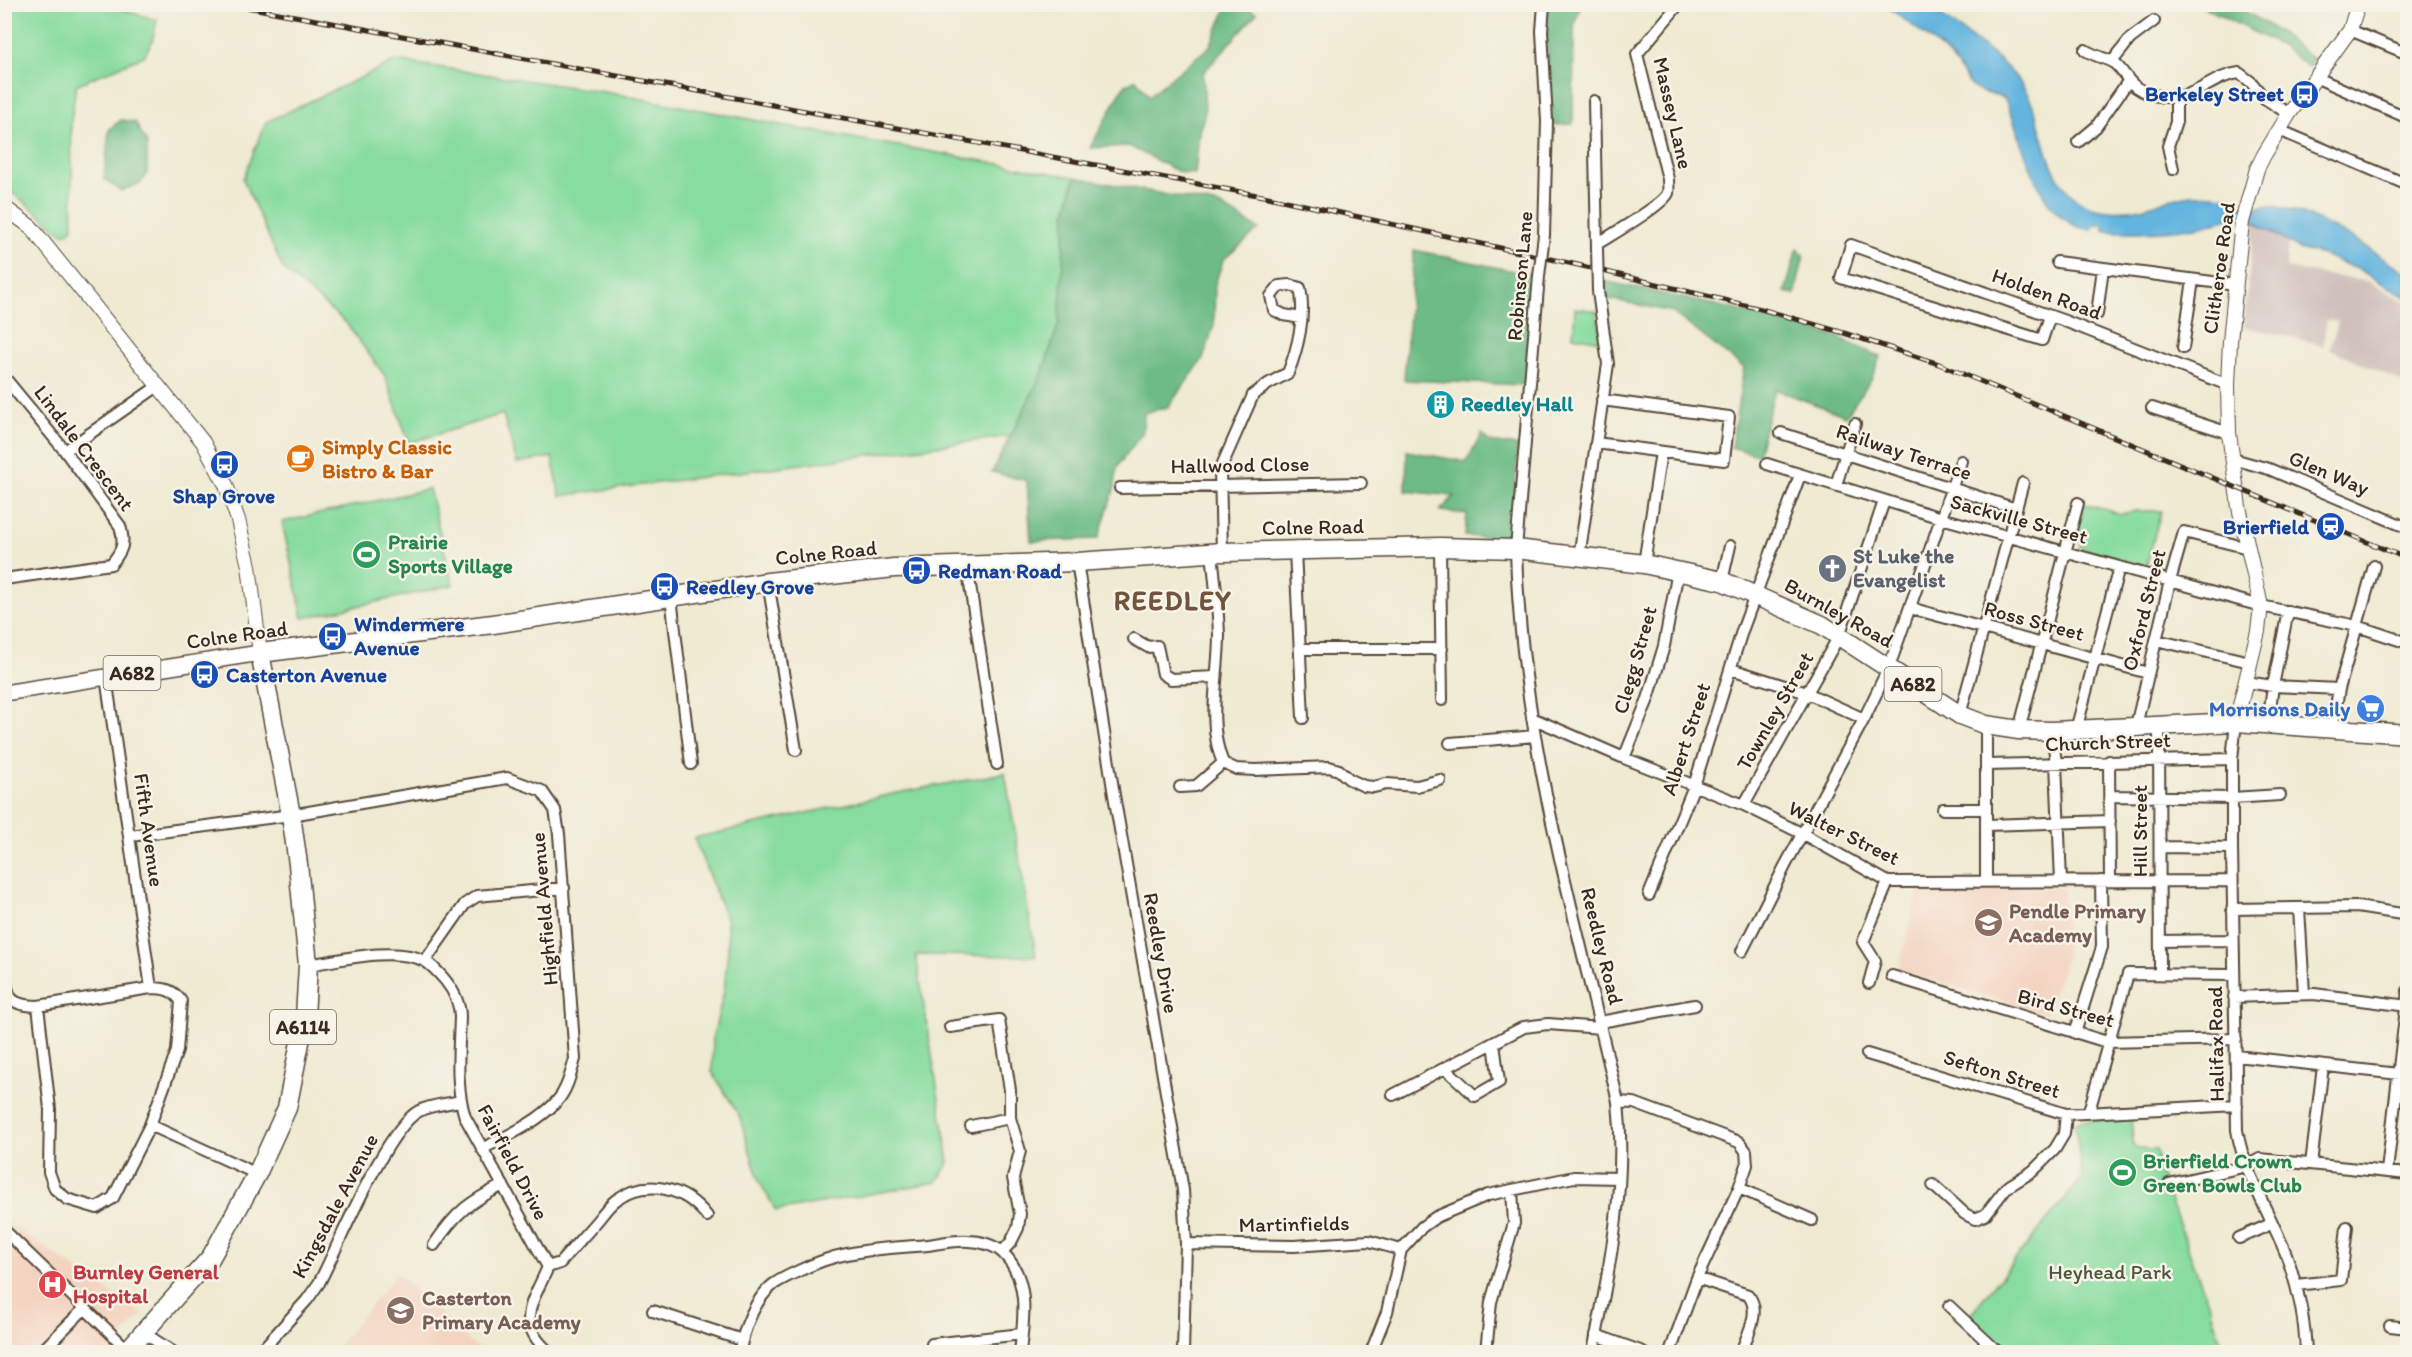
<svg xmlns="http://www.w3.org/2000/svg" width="2412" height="1357" viewBox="0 0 2412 1357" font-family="Itim,sans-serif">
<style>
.built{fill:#f4d3c0}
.industrial{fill:#d0c0bc}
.green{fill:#87dc9f;stroke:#61835e;stroke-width:1.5}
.forest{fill:#6dbc86;stroke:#547352;stroke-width:1.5}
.water{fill:#64b5df;stroke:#50707e;stroke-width:1.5}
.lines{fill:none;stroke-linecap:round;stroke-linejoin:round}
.street-casing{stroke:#564739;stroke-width:14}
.secondary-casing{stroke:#564739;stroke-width:16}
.primary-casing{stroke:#564739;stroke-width:18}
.highway-casing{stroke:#564739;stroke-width:21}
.street{stroke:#fff;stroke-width:10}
.secondary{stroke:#fff;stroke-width:14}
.primary{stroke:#fff;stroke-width:15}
.highway{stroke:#fff;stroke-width:18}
.rail-casing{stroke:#3b2a1e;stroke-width:5}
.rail{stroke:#f7f3e8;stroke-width:3;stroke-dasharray:9;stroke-linecap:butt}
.street-bridge-casing{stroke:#564739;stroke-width:14;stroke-linecap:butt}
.street-bridge{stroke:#fff;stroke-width:10}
.labels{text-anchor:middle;stroke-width:5;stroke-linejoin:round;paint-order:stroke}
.shield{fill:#f7f3e8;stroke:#73665b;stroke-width:1.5}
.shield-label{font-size:20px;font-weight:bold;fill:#3b2a1e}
.transit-label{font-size:21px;font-weight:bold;fill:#164399;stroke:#f7f3e8;text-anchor:start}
.street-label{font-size:21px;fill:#3b2a1e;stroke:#f7f3e8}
.culture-label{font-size:21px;font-weight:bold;fill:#0d838f;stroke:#f7f3e8;text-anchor:start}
.food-label{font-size:21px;font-weight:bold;fill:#c56008;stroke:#f7f3e8;text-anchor:start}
.leisure-label{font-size:21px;font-weight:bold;fill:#27864d;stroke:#f7f3e8;text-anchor:start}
.worship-label{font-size:21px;font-weight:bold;fill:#5b616d;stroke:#f7f3e8;text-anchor:start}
.shop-label{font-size:21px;font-weight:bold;fill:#366cbe;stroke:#f7f3e8;text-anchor:end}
.education-label{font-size:21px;font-weight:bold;fill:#785e54;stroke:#f7f3e8;text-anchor:start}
.health-label{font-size:21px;font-weight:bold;fill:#be3a42;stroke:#f7f3e8;text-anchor:start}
.park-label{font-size:21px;fill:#4e563e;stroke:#f7f3e8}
.district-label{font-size:27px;font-weight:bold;letter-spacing:1.5px;fill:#70553c;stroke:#f7f3e8}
</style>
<rect width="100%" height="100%" fill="#f7f3e8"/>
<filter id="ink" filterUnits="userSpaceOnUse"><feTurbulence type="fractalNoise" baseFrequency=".0167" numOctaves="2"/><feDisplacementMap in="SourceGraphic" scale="12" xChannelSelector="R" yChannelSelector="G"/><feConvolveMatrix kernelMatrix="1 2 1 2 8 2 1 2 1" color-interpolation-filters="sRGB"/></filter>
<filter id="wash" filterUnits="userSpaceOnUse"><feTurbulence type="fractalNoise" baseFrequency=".008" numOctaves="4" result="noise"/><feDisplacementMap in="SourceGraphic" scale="24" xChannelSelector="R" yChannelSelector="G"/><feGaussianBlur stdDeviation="1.35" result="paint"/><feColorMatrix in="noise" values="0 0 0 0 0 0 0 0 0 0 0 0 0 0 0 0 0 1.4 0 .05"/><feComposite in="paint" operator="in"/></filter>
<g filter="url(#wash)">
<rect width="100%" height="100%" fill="#efead2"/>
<path class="built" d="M2064,888l2,69 -20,57 -148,-44 21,-80z
M4,1220l3,2 136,92 -36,38h-102z
M397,1273l78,74 2,-1 7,6h-151z"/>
<path class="industrial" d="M2254,222l34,20 -2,26 83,14 38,21v81l-77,-35 8,-27 -12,-2 -3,27 -11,-5 -68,-15z"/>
<path class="green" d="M5,4l101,1 51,15 -5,22 -8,14 -68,29 -5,36 2,106 -5,6h-6l-45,-37 -12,-7z
M396,61l209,31 202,38 268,47 -9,36 -7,110 -17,50 -31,63 -451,60 -8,-39 -35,6 -14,-49 -94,29 -24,-67 -39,-53 -63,-54 -40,-90 23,-57z
M1575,308l21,3 7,30 -30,-5z
M429,489l24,96 -150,33 -21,-96z
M2084,504l37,10 15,-3h25l-15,56 -66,-20 1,-10 -5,-2z
M1005,773l31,183 -120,-1 33,207 -12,20 -161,29 -17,-30 -20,-66 -27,-43 1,-35 11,-46 4,-41 -1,-29 -33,-83 198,-44z
M2131,1117l2,28 5,4 18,1 6,28 49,132 13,42h-220l-37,-34 115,-140 -7,-56z"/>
<path class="forest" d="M1228,5h10l19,8 -54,60 2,39 -6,21 -4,41 -16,-2 -50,-26 -39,2 34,-62 12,-7 13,17 61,-50z
M1548,5h33l-7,21 -1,98 -23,1 -3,-82z
M2200,5h35l43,26 36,28 -6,8 -25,-20z
M121,120l14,2 12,21v30l-6,10 -20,8 -17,-12 5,-49z
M1075,177l144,28 40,24 -36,31 -8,24 -1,41 -11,34 -35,48 -24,6 -1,19 -26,35 -2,20 -17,52 -67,2 -4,-60 -35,-9 50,-98 17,-51 7,-110z
M1797,249l7,6 -9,39 -10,-2z
M1414,250l119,25 -9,110 -120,-5z
M1604,281l129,28 104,28 43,20 -8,21 -26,38 -71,-27 -17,66 -27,-8 13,-79 -72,-56 -68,-14z
M1482,434l7,8 29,4 -7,93 -46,-3 2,-22 -27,-3 14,-15 -48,-5 1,-40 59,11z"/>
<path class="water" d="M1884,5c12,0 29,-3 41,0 7,1 16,11 22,15 31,23 73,49 86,86 12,31 14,68 41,91 20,17 54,16 78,8 7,-2 13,-6 21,-7 15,-3 57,-8 65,6 6,2 13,5 18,4 7,-2 12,-4 19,-2 49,10 91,41 132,67v25l-47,-28 -37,-15 -24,-6 -45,-27 -3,-4c-22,-4 -28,4 -49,8 -33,6 -66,7 -98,5v-6h-11l-1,5c-57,-6 -66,-88 -87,-130 -12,-9 -20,-4 -30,-11 -12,-10 -17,-26 -29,-36 -19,-18 -41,-33 -62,-48z"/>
</g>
<g filter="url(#ink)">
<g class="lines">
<defs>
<path id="street" d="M1544,4l-2,27 5,90 -3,114
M2350,30l58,24
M2085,50c9,6 21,8 29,13 9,7 13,18 22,24 14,10 37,13 53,7 17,-6 31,-19 50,-21l12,9 13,16 25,16
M2112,62l18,-23 24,-18
M2315,77l93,41
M1594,101l3,147
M2279,130l129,55
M2078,142l18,-15 33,-47
M2173,169l-5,-23 8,-24v-24
M1597,244c14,-9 66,-39 71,-51 1,-4 0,-10 0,-14l-31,-125 42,-50
M2057,262l179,23
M1539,276l-23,273c4,189 61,371 102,553 9,84 -9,168 -25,250
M2097,314l6,-46
M2050,316l-8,24 -201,-62 10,-33 211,75 166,65
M2183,348l10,-68
M4,377l61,74 55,75c5,17 3,24 -9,38l-107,15
M2152,408l77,25
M1781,433l235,76
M1596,443l128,17 5,-43 -127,-17
M65,451l93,-65
M2233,459l36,10 139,59
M1767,464l174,54 320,88 96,20 51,17
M1836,485l19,-61
M1120,488l241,-5
M1440,547l2,153
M1295,550l8,168
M1222,552l-2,-82 33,-75 15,-11 20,-11c10,-25 18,-59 12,-85l-10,-3 -11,1 -8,10 3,14 10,5 17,3
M1212,553c3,27 6,55 7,82 0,42 -13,88 4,128
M1579,557l29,-193 -10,-73
M1077,562l37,233 69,395 3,54 -3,108
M1644,564l17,-112
M967,565l30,199
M1722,581l8,-35
M768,582l28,168
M671,597l20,167
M1910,608l238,65
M1134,639l14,8 9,-1 6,28 8,5 45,-2
M2156,640l94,22
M1301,649h141
M1731,669l76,24 57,26
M106,677l45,311
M2246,682l27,4 66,3
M1960,715l63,-232
M1532,718l92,40 120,47 59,29 85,48 344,-1
M2236,722l-4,37v89l5,282c7,44 33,83 49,124 11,30 19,66 20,98
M2268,723l5,-37 15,-75
M2159,724l1,250
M1986,725v156
M2136,726l34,-145 14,-49 64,16
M2332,729l7,-40 35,-123
M2019,730l59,-227
M2076,730l43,-163
M2052,731l4,32 5,118
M1450,743l85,-7
M1624,758l24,-59 16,-53 14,-75
M2109,761l1,120
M1223,763l13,6 19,1 74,-3 10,3 10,9 15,7 10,1 12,-3 31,2 23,-6
M1986,765l246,-6
M1180,787l16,-1 27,-23
M2110,796l122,2 48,-3
M1744,805l95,-169 45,-135
M1943,809h43
M1986,825l124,-4
M130,836l161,-21 216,-37 35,13 13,19 4,24 16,225c-4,14 -8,31 -18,42 -20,22 -50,35 -75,48
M2160,847l72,1
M1649,895l45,-109 48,-155 58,-156
M2299,908l5,86
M2232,909l125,-2 51,8
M2160,941l73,-1
M1742,951l43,-85 79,-147 25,-52 72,-206
M425,961l40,-57 12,-8 87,-8
M308,965c33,-5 86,-19 117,-4 8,5 14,12 20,19 8,10 15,24 15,37 -1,34 -5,68 5,100l83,150
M4,970c4,27 3,35 34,36l113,-18c14,0 22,2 30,13l-4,50 -27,74 -37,73 -16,10 -30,-9 -12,-10 -6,-17 1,-63 -12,-103
M1892,976l215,66 129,-3
M1869,983l6,-22 -12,-19 25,-60
M2234,997l80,-3 94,12
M1600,1022l95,-17
M950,1027l49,-7 11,70v28l10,33 -7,27 7,36 -2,14 -7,14 -9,10
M2075,1033l27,-86 -1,-66
M1867,1054l199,60 171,-9
M2236,1056l172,19
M1445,1068l30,28 24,-14 -5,-39
M1393,1095l131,-68 24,-3 53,4
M1618,1102l16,1 105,39 7,9 1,14 -8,23 -42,90 -27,74
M2089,1111l39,-137 105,1
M150,1125l107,49
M971,1126l39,-8
M2311,1164l12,-98
M2387,1171l21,-180
M2169,1184l78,-18 13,-7 148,15
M1933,1185l32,29 10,5 10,-4 21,-27 27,-17 22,-22 9,-15 2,-20
M1739,1188l73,32
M4,1230l124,120
M2239,1238l32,-14
M1186,1244l108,2 75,-5 32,9
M434,1245c22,-33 34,-42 69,-60
M548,1267l12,-4c12,-14 25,-28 37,-42 6,-7 12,-16 19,-21 31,-23 69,-12 91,16
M548,1267c-15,35 -34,55 1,85
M1697,1278l51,17c14,16 -1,40 -7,57
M2296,1285l45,-5 6,-53
M1949,1306l49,46
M653,1311l89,29
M2390,1326l18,2
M144,1333l29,19
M1596,1335l47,17
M932,1344l90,-10
M41,1352l44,-44
M260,1352l47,-52 12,-17c19,-36 67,-155 100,-172 11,-6 28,-7 41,-10
M740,1352c3,-22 15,-54 34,-68 10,-7 41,-21 54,-25 31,-10 67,-11 100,-14 13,-2 27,-5 41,-4 10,0 26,4 34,12 27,26 21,66 17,99
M1371,1352l16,-40 14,-62 21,-23 14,-10 52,-22 86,-18 45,1
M1486,1352l5,-50 23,-79 -2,-33"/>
<path id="secondary" d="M4,207l27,20 172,215 23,43 12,35 11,46 11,87
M2236,722l22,-91 3,-25 -22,-99 -10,-74 -1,-48 2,-44 12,-119 15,-53 7,-14 25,-41 61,-84 8,-26"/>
<path id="primary" d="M4,693l256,-40"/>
<path id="highway" d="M126,1352l85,-95 46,-83 30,-66 18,-91 3,-52 -10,-101 -7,-49 -31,-162 233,-29 275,-42 126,-14 183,-6 145,-10 218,-5 76,2 128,15 78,17 100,44 138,90 26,10 33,5 33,1 184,-9 172,12"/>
</defs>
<use href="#street" class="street-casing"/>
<use href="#secondary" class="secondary-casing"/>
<use href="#primary" class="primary-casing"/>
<use href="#highway" class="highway-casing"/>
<use href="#street" class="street"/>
<use href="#secondary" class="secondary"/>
<use href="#primary" class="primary"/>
<use href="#highway" class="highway"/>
<defs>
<path id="rail" d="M230,4l1038,193 310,68 183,44 83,24 95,31 469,195"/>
</defs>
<use href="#rail" class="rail-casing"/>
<use href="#rail" class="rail"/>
<defs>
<path id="street-bridge" d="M1597,248l1,43
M1539,276l5,-41"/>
</defs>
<use href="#street-bridge" class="street-bridge-casing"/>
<use href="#street-bridge" class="street-bridge"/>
</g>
</g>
<defs>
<symbol id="bus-disc" viewBox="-11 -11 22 22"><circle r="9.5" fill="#1a4fb4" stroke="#f7f3e8"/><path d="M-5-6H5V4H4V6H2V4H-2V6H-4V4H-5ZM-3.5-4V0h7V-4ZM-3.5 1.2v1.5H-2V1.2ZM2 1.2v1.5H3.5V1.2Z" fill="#fff"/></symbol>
<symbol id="building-disc" viewBox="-11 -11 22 22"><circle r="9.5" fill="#0f9aa8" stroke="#f7f3e8"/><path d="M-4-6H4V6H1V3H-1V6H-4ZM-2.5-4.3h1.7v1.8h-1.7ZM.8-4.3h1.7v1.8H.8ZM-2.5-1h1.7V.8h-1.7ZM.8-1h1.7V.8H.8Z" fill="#fff"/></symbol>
<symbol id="cafe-disc" viewBox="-11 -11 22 22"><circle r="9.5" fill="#e8710a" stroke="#f7f3e8"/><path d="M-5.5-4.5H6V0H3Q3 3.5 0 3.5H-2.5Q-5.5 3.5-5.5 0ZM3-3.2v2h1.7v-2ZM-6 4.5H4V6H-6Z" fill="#fff"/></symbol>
<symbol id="station-disc" viewBox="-11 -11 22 22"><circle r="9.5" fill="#1a4fb4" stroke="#f7f3e8"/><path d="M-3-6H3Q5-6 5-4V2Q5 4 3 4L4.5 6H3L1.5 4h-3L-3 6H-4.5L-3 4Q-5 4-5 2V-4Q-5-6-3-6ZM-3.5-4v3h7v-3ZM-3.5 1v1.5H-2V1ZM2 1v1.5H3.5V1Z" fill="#fff"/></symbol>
<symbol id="stadium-disc" viewBox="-11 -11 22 22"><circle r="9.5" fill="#2e9e5b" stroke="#f7f3e8"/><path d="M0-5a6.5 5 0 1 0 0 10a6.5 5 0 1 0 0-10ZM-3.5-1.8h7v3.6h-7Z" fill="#fff"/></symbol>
<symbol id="church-disc" viewBox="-11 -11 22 22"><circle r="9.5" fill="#6b7280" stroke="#f7f3e8"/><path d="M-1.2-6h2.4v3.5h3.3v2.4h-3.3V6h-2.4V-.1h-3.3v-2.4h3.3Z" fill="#fff"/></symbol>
<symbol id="supermarket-disc" viewBox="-11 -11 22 22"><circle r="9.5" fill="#3f7fe0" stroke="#f7f3e8"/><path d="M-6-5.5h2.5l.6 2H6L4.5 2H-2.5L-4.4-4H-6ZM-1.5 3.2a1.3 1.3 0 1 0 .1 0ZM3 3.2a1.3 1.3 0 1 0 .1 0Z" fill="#fff"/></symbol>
<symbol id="school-disc" viewBox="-11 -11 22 22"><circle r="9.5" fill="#8d6e63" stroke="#f7f3e8"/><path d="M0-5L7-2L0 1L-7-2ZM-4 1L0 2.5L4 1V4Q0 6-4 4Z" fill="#fff"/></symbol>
<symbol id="hospital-disc" viewBox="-11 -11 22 22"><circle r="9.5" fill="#e0444e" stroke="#f7f3e8"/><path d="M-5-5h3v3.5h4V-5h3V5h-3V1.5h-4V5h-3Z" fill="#fff"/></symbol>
</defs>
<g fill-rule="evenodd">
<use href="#bus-disc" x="2288" y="78" width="33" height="33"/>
<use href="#building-disc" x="1424" y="388" width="33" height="33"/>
<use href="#cafe-disc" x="284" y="442" width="33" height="33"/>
<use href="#bus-disc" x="208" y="448" width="33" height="33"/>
<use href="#station-disc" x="2314" y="510" width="33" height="33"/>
<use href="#stadium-disc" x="350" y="538" width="33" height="33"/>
<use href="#church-disc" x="1816" y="552" width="33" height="33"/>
<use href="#bus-disc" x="900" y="554" width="33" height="33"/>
<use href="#bus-disc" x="648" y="570" width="33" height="33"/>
<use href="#bus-disc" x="316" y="620" width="33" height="33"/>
<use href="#bus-disc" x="188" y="658" width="33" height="33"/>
<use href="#supermarket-disc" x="2354" y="692" width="33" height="33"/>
<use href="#school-disc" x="1972" y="906" width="33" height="33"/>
<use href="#stadium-disc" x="2106" y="1156" width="33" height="33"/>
<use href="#hospital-disc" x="36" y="1268" width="33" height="33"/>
<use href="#school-disc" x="384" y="1294" width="33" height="33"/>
</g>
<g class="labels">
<g class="shield">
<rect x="103.5" y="656" width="57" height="34" rx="4.5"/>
<rect x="1884.5" y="667" width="57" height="34" rx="4.5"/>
<rect x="270" y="1010" width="66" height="34" rx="4.5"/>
</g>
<g class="shield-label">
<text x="132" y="680">A682</text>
<text x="1913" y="691">A682</text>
<text x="303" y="1034">A6114</text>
</g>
<g class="transit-label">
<text x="2284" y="101" text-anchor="end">Berkeley Street</text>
<text x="224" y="503" text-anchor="middle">Shap Grove</text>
<text x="2309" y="534" text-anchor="end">Brierfield</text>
<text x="938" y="578">Redman Road</text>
<text x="686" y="594">Reedley Grove</text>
<text x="354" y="631">Windermere<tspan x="354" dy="24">Avenue</tspan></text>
<text x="226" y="682">Casterton Avenue</text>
</g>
<g class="street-label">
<text transform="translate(1673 113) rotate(77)" y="7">Massey Lane</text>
<text transform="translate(2219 268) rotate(-82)" y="7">Clitheroe Road</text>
<text transform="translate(1520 276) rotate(-85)" y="7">Robinson Lane</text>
<text transform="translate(2047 294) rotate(20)" y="7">Holden Road</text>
<text transform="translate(84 448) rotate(53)" y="7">Lindale Crescent</text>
<text transform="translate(1904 452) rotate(18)" y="7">Railway Terrace</text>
<text transform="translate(1240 465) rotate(-1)" y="7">Hallwood Close</text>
<text transform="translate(2329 473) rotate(23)" y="7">Glen Way</text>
<text transform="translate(2019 519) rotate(15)" y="7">Sackville Street</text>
<text transform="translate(1313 527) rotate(-1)" y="7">Colne Road</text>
<text transform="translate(826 553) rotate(-6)" y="7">Colne Road</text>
<text transform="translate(2144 610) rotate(-76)" y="7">Oxford Street</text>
<text transform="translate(1839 613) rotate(29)" y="7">Burnley Road</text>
<text transform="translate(2034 621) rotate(15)" y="7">Ross Street</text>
<text transform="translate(237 635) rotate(-8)" y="7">Colne Road</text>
<text transform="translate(1635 660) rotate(-74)" y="7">Clegg Street</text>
<text transform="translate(1775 711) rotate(-60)" y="7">Townley Street</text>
<text transform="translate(1686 739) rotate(-72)" y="7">Albert Street</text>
<text transform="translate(2108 742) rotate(-2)" y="7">Church Street</text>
<text transform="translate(149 830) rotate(82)" y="7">Fifth Avenue</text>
<text transform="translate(2140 831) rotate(-90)" y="7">Hill Street</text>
<text transform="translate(1844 833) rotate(26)" y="7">Walter Street</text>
<text transform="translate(544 909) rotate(-95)" y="7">Highfield Avenue</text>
<text transform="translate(1602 946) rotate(76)" y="7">Reedley Road</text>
<text transform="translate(1161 953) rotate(80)" y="7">Reedley Drive</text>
<text transform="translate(2066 1008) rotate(15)" y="7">Bird Street</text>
<text transform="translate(2216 1044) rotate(-91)" y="7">Halifax Road</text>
<text transform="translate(2002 1074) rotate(17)" y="7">Sefton Street</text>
<text transform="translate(513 1162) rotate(62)" y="7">Fairfield Drive</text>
<text transform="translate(335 1206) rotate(-62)" y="7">Kingsdale Avenue</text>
<text transform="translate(1294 1224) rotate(-1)" y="7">Martinfields</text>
</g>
<g class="culture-label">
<text x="1461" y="411">Reedley Hall</text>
</g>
<g class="food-label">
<text x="322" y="454">Simply Classic<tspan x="322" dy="24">Bistro &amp; Bar</tspan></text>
</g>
<g class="leisure-label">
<text x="388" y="549">Prairie<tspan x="388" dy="24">Sports Village</tspan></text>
<text x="2143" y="1168">Brierfield Crown<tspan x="2143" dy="24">Green Bowls Club</tspan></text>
</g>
<g class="worship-label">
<text x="1853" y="563">St Luke the<tspan x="1853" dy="24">Evangelist</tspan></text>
</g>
<g class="shop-label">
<text x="2350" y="716">Morrisons Daily</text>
</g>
<g class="education-label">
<text x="2009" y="918">Pendle Primary<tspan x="2009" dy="24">Academy</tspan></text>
<text x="422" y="1305">Casterton<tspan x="422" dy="24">Primary Academy</tspan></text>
</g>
<g class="health-label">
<text x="73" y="1279">Burnley General<tspan x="73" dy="24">Hospital</tspan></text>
</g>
<g class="park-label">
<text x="2110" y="1279">Heyhead Park</text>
</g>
<g class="district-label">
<text x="1173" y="610">REEDLEY</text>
</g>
</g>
<rect width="2412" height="1357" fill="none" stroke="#f7f3e8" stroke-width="24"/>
</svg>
